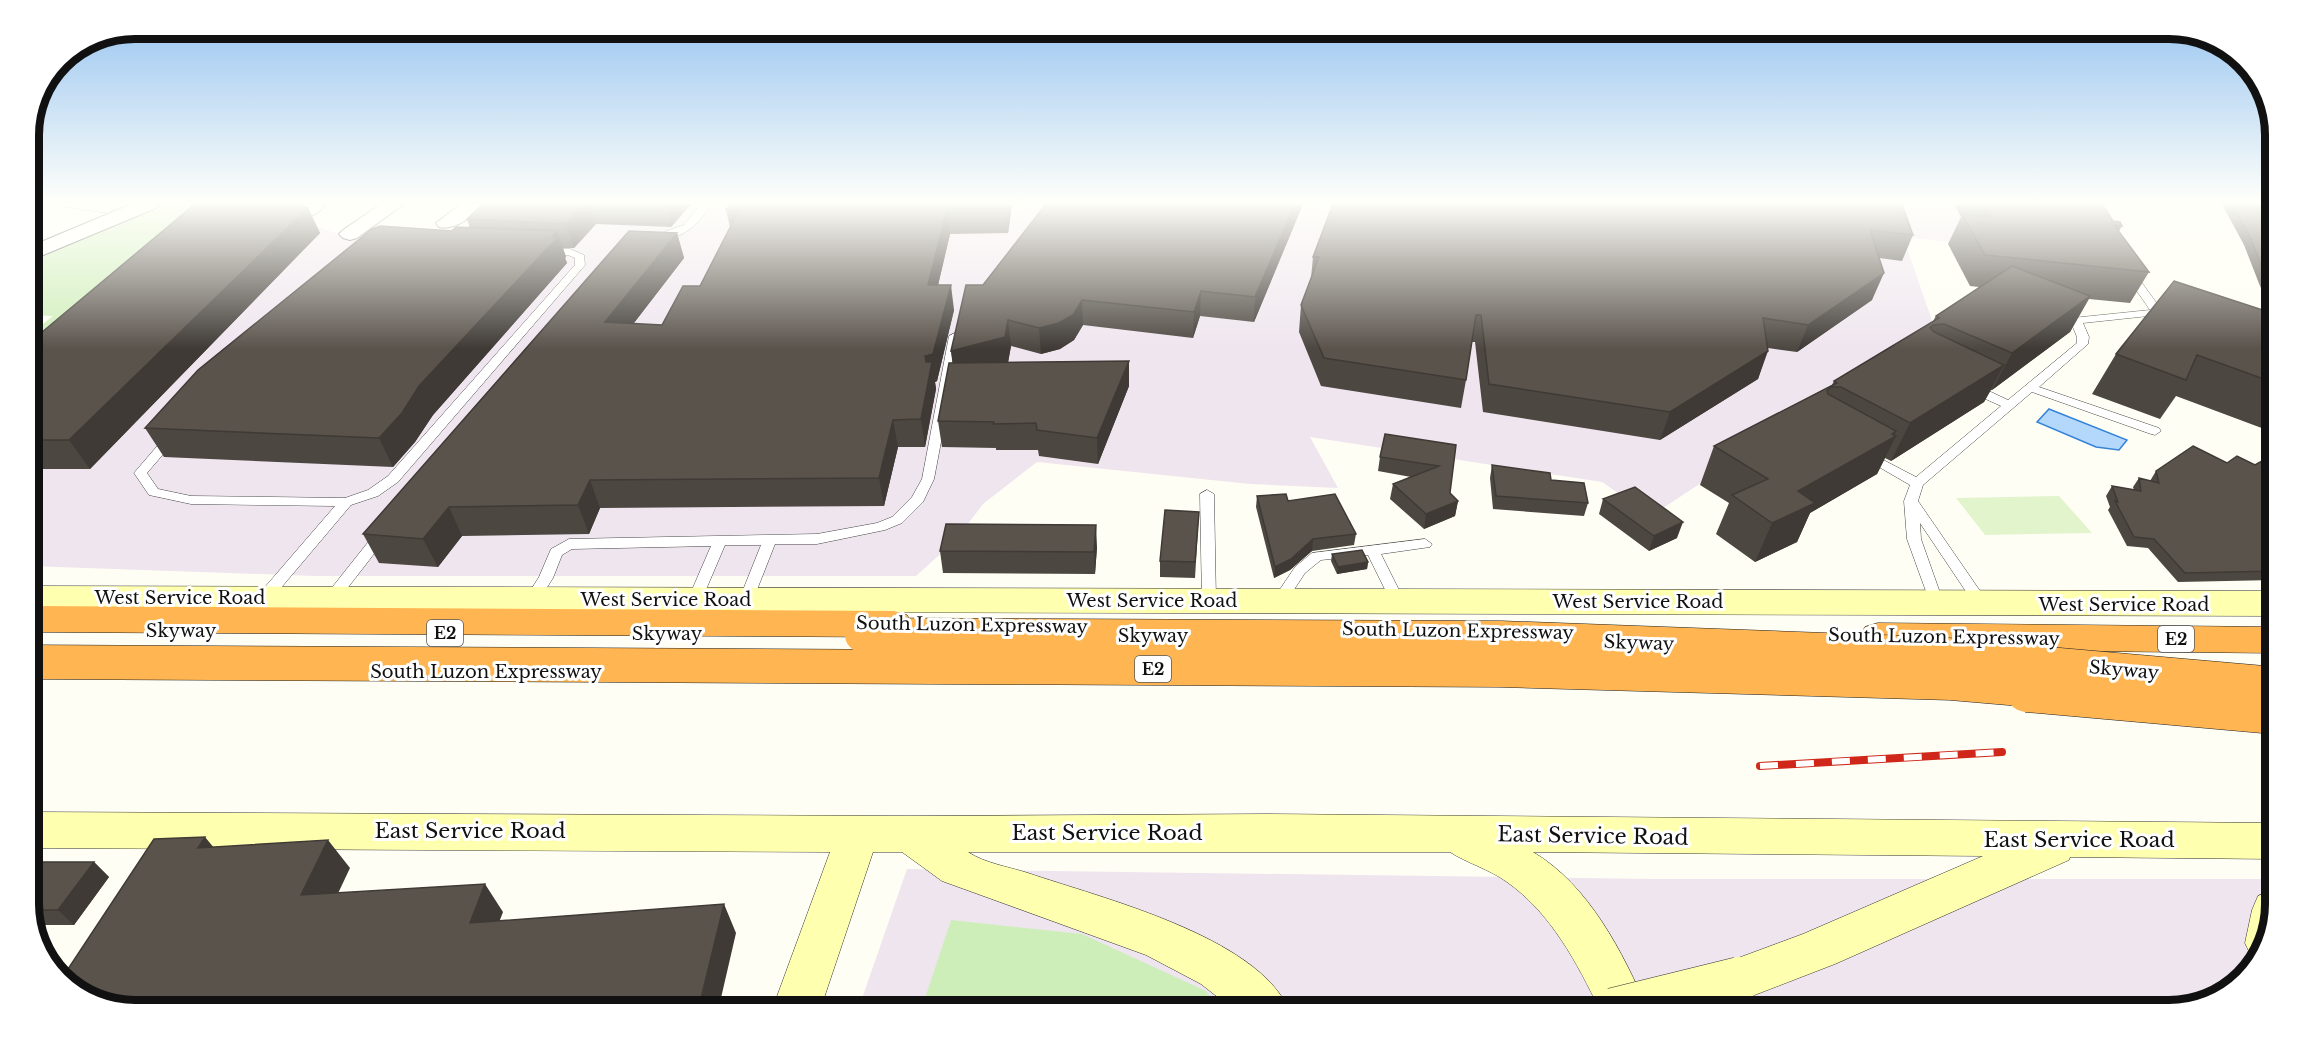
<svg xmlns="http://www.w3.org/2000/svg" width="2304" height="1039" viewBox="0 0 2304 1039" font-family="'Libre Baskerville',serif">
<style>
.industrial{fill:#efe5ef}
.green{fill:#ceeeb9}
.pitch{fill:#e1f4cc}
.water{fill:#b4d8fb;stroke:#3483d9;stroke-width:1.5}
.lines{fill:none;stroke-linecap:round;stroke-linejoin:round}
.lane-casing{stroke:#444;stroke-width:1}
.street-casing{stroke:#444;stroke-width:2}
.secondary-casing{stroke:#333;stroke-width:1}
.highway-casing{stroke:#222;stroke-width:1}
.path{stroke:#333;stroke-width:5;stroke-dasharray:8 4;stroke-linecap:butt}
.lane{fill:#fff;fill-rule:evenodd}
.street{fill:#fff;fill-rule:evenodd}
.secondary{fill:#feffaf;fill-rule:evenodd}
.highway{fill:#ffb652;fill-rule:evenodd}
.rail-casing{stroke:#cf281a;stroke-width:8}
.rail{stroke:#fff;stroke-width:6;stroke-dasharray:18;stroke-linecap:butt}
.secondary-bridge-casing{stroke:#333;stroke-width:45;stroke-linecap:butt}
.highway-bridge-far1-casing{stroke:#222;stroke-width:35;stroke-linecap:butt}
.highway-bridge-casing{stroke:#222;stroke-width:45;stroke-linecap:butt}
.secondary-bridge{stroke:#feffaf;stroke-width:44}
.highway-bridge-far1{stroke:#ffb652;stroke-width:34}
.highway-bridge{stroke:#ffb652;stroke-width:44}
.wall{fill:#4d4741}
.shaded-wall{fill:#3f3a35}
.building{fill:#5a534c;stroke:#3f3a35;stroke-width:1.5}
.labels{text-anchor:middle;stroke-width:6;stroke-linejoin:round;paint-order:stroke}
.shield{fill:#fff;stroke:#585858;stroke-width:1.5}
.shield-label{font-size:16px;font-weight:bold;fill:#111}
.street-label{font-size:18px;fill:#111;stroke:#fff}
.near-street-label{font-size:21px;fill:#111;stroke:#fff}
.rim{fill:none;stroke:#111;stroke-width:8}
</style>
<rect width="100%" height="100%" fill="#fffef4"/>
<path class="industrial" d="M254,204l104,37 136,-18 24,-19h1560l62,58 -237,-25 32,92 -284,187 -49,-34 -292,-45 28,51 -88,-4 -213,-22 -54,42 -27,36 -40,36h-601l-286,-10v-191z
M907,869l748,10h620v25l-8,41 -39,47 -59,18h-1311z"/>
<path class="green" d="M159,204h74l-204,171v-40l24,-19 -24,-1v-55z
M951,920l131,14 124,57 14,19h-299z"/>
<path class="pitch" d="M2059,496l33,37 -107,2 -29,-37z"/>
<path class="water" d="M2049,409l78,31 -8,10 -23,-3 -59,-25z"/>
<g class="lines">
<defs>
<path id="lane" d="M62,204c15,-1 39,-2 51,6l-5,3 -41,-6z
M701,204h10c-12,20 -30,38 -56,35v-4l29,-10z
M398,242l172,7 14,6 1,10 -187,217 -20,14 -27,9 -82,97h-10l-2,-4 2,-4 76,-88 -144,-2 -42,-9 -15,-22 73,-85 168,-139 9,-5zM398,248l170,7 7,3v7l-187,211 -20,14 -23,8 -154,-2 -33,-7 -11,-16 68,-79 168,-141z
M2130,271l4,1 27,37 -3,6 -75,8 6,14 -1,7 -49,43 120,41 2,3 -6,4 -4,-1 -119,-42 -109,93 -5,16 71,103 -2,4h-10l-57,-85 1,16 23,65 -2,4h-10l-25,-69 -3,-38 6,-16 -50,-29 2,-3h8l46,24 85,-71 -33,-15 -2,-3 2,-3h8l32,15 69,-57v-6l-7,-17 2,-2 78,-8 -25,-36z
M955,333l6,3 -27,143 -11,23 -21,21 -17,7 -68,14h-42l-22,56 -2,4h-10l-2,-4 22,-55h-36l-23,54 -2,4h-10l-2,-4 23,-53 -139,3 -10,6 -9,23 -16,25h-10l-2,-4 14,-22 12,-28 18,-10 248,-5 60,-11 15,-6 20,-20 10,-18 27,-143z
M1207,490l7,4 2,107 -2,4h-10l-2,-4 -2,-107z
M382,529l7,5 -2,3 -51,66h-10l-2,-4 2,-4 51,-64z
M1425,539l7,5 -2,3 -49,7 24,48 -2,4h-10l-25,-51 -47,5 -16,13 -21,32h-10l-2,-4 23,-34 17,-14z"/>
<path id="street" d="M132,204h27l-3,4 -127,53v-14z
M302,204h24c-7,10 -21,17 -33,14l-3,-4z
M381,204h23l-47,34 -7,2 -7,-2 -4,-4 4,-4z
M461,204h23c-8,12 -31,27 -45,23l-3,-4z"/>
<path id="secondary" d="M29,586l2246,5v25l-2246,-6z
M29,812l881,4 357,-2 1008,9v36l-205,-2 -1,3 -234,104 -96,37 -17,-7 -6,-15 6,-15 81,-30 180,-78 -450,-4c56,33 90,101 115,158h-48c-23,-47 -49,-97 -93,-128 -18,-13 -40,-19 -57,-30h-482c16,11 41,15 60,21 73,25 229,63 261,137h-55l-33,-26 -55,-29 -204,-74 -40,-29h-29l-53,158h-48l58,-158 -801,-4z
M2274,890l2,14 -9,41 -11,14 -4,-1 -7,-15 7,-33 6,-14z"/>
<path id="highway" d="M29,606l865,5 13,4 5,9 -5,9 -13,4 -865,-5z
M1878,623l397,4v26l-397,-4 -13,-4 -5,-9 5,-9z"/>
</defs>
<use href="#lane" class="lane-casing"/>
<use href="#street" class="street-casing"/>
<use href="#secondary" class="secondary-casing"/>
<use href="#highway" class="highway-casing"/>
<path class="path" d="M2271,791l4,7"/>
<use href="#lane" class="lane"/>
<use href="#street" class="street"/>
<use href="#secondary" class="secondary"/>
<use href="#highway" class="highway"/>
<defs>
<path id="rail" d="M1760,766l242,-14"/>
</defs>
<use href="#rail" class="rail-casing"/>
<use href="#rail" class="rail"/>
<defs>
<path id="secondary-bridge" d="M1613,1010l126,-31"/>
<path id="highway-bridge-far1" d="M862,635l639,3 435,16 339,30
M29,662l1471,8 451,13 93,8"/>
<path id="highway-bridge" d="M2027,690l248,22"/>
</defs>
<use href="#secondary-bridge" class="secondary-bridge-casing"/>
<use href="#highway-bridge-far1" class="highway-bridge-far1-casing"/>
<use href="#highway-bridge" class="highway-bridge-casing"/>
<use href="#secondary-bridge" class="secondary-bridge"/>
<use href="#highway-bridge-far1" class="highway-bridge-far1"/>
<use href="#highway-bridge" class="highway-bridge"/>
</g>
<path class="wall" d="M483,204h208l-20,23 -75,-3 -22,24h-11l3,9 -1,1 2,5 -134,152 -18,27 -22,25 -229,-10 -19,-29 307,-197 18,-3 -3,-9z
M1012,204l-4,29 -58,1 -12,51 16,25 -17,71 -2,1 1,7 -11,58h-27l-14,59 -284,2 -11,26 -127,2 -24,31 -59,-4 -16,-29 314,-301 7,25 -51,66 29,1 38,-39 30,-59 -4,-17z
M1046,204h257l-49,118 -54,-6 -7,22 -110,-13 -9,15 -14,9 -19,5 -30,-8 -3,16 121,24 -31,78 -59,-8 -1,-6h-42v-2l-54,-1 -4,-26 15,-58 -2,-12 32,-66z
M1902,204l11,31 -11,26 -23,-3 -7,42 -75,52 -29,-4 -10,31 -98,61 -177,-28 -8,-70h-3l-6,38 -5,28 -140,-22 -22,-54 2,-27 10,-27 2,-21z
M1954,204h148l11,17 9,5 -3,5 30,41 -19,31 -41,-4 -19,33 -78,58h-1l-7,12 -93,59 -6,-3 -8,16 -67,39 -13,29 -42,20 -39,-28 13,-31 -29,-18 14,-39 118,-61 2,-4 99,-60 3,-5 43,-29 -9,-1 -22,-42 13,-27z
M2222,204h53v120l-8,13 8,3v93l-99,-37 -16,23 -68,-25 24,-40 158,-41 -14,-27 -16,-41z
M308,208l12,25 -230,236h-61v-126z
M1456,445l-6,48 8,8 -3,15 -31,13 -34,-30 3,-15 18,-7 -33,-6 2,-14z
M2275,459v121l-97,2 -30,-34 -21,-2 -19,-36 2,-3 -4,-11 6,-10 22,4 -1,-3 6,-9 11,3 6,-10 71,-8 28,2z
M1492,465l59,15 37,23 -4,13 -91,-7 -3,-31z
M1257,496l31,5 68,33 -2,11 -42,6 -22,19 -16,8 -18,-71z
M1603,499l74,39 -28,13 -50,-37z
M1199,512l-4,66 -35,-1v-16z
M1097,547l-2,27 -152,-1 -3,-22z
M1332,554l36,8 -1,7 -30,5 -6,-13z
M94,862l15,15 -35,48h-40l-5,-14v-47z"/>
<path class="shaded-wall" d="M585,204h4l7,20 -22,24 -8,-24z
M665,204h26l-20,23z
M1006,204h6l-4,29 -2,-25z
M1295,204h8l-49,118 1,-25z
M308,208l12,25 -230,236 -21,-29z
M947,209l3,25 -18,77 -4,-26z
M557,231l9,26 -1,1 2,5 -134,152 -18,27 -22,25 -14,-29 40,-52z
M677,233l7,25 -70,91 -9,-27z
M1884,273l-12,27 -75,52 11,-27z
M951,285l3,25 -17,71 -2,1 1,7 -11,58 -4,-28 4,-63z
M1201,291l-1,25 -7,22 1,-26z
M2090,296l-20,36 -78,58 20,-37z
M1082,300l1,25 -9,15 -14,9 -19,5 -2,-26z
M1008,320l3,26 -3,17 -54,14 -3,-26z
M1768,351l-10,28 -98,61 10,-28z
M1129,361v25l-31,78 -1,-26z
M2004,365l-20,37 -93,59 19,-38z
M893,420l5,27 -14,59 -5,-28z
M1896,431l-3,7 3,-2 -19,38 -67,39 -13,29 -42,20 17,-39 26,-32z
M590,480l10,28 -11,26 -11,-29z
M1458,501l-3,15 -31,13 2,-15z
M449,507l13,29 -24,31 -15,-28z
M1683,522l-6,16 -28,13 5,-15z
M1096,525l1,22 -2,27 -1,-22z
M1313,539l-1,12 -22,19 -16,8 1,-11z
M1368,562l-1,7 -30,5 1,-7z
M205,837l24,29 -31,-18z
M328,840l22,28 -26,55 -23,-28z
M94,862l15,15 -35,48 -16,-15z
M485,884l18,28 -15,39 -18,-28z
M724,904l12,29 -18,78h-20z"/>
<path class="building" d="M195,204h103l10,4 -239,232h-40v-97z
M483,204h102l-19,20 -99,-5z
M730,204h276v4l-59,1 -19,76h23l-18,69 -8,2 1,6h6l-11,57 -28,1 -14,58 -289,2 -12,25 -129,2 -26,32 -60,-5 266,-303 48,2 -72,89 57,3 21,-39h17l39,-76h-13z
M1046,204h249l-40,93 -54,-6 -7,21 -112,-12 -9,15 -14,8 -20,5 -31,-8 -3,17 -54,14 15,-66h17z
M1333,204h569l11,31 -43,-5 14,43 -76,52 -45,-7 5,33 -98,61 -181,-28 -8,-69h-5l-10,65 -142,-22 -23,-53 18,-48h-6z
M1983,204h119l11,17 7,1 2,4 -8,-1 35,47 -164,-17 -23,-41 29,3z
M2232,204h43v92l-9,-19 -16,-40z
M380,226l72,5 4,-4 101,4 -5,6h6l-139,149 -17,27 -23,25 -234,-10 53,-58 174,-141z
M2012,266l78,30 -78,57 -68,-29 -11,1 -3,3 4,4 70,33 -94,58 -69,-36h-10l-4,4 1,3 68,37 -4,3 4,2 -98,55 17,12 -43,20 -40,-28 36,-16 -54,-33 123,-63 -3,-2 105,-63 -3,-2z
M2174,281l101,33v10l-8,13 8,3v43l-78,-28 -11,25 -70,-26z
M1129,361l-32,77 -60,-8 -1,-7 -43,1 1,-2 -56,-1 11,-58z
M1385,434l71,11 -6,48 8,8 -32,13 -33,-30 46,-18 -59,-9z
M2193,446l34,17 10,-7 18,9 16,-9 4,3v112l-90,2 -31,-34 -20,-2 -19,-36 3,1 -6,-16 29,5 -2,-13 20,5 -3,-12z
M1492,465l58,8 1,7 33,3 4,20 -92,-7z
M1635,487l48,35 -29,14 -51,-37z
M1286,494l2,7 47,-7 21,40 -43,5 -22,20 -16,8 -18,-71z
M1165,510l34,2 -4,50 -35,-1z
M946,524l150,1 -2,27 -154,-1z
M1362,550l6,12 -30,5 -6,-13z
M205,837l-7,11 130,-8 -27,55 184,-11 -15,39 254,-19 -26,107h-563l-41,-9 -32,-24 92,-139z
M30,862h64l-36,48h-29v-46z"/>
<linearGradient id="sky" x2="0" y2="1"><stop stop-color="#93c2f0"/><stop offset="0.58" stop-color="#fffffa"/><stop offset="1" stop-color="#fffffa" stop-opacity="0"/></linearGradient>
<rect width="2304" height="349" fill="url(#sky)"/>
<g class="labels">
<g class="shield">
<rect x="427" y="620" width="36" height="26" rx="4.5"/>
<rect x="2158" y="626" width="36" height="26" rx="4.5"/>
<rect x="1135" y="656" width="36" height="26" rx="4.5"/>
</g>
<g class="shield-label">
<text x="445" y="639">E2</text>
<text x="2176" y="645">E2</text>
<text x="1153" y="675">E2</text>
</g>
<g class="street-label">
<text x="180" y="604">West Service Road</text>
<text x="666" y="606">West Service Road</text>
<text x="1152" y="607">West Service Road</text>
<text x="1638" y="608">West Service Road</text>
<text x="2124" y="611">West Service Road</text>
<text transform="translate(972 625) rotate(1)" y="6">South Luzon Expressway</text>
<text x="181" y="637">Skyway</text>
<text transform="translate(1458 631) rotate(1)" y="6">South Luzon Expressway</text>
<text x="667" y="640">Skyway</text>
<text x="1153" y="642">Skyway</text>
<text transform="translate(1944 637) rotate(1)" y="6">South Luzon Expressway</text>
<text transform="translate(1639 643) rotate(2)" y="6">Skyway</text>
<text transform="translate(2124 670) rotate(5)" y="6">Skyway</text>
<text x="486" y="678">South Luzon Expressway</text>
</g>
<g class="near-street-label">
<text x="470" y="838">East Service Road</text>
<text x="1107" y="840">East Service Road</text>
<text transform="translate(1593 836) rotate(1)" y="7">East Service Road</text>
<text x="2079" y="847">East Service Road</text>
</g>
</g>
<path d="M0 0H2304V1039H0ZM135 39H2169A96 96 0 0 1 2265 135V904A96 96 0 0 1 2169 1000H135A96 96 0 0 1 39 904V135A96 96 0 0 1 135 39Z" fill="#fff" fill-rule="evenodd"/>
<path class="rim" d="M135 39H2169A96 96 0 0 1 2265 135V904A96 96 0 0 1 2169 1000H135A96 96 0 0 1 39 904V135A96 96 0 0 1 135 39Z"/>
</svg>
